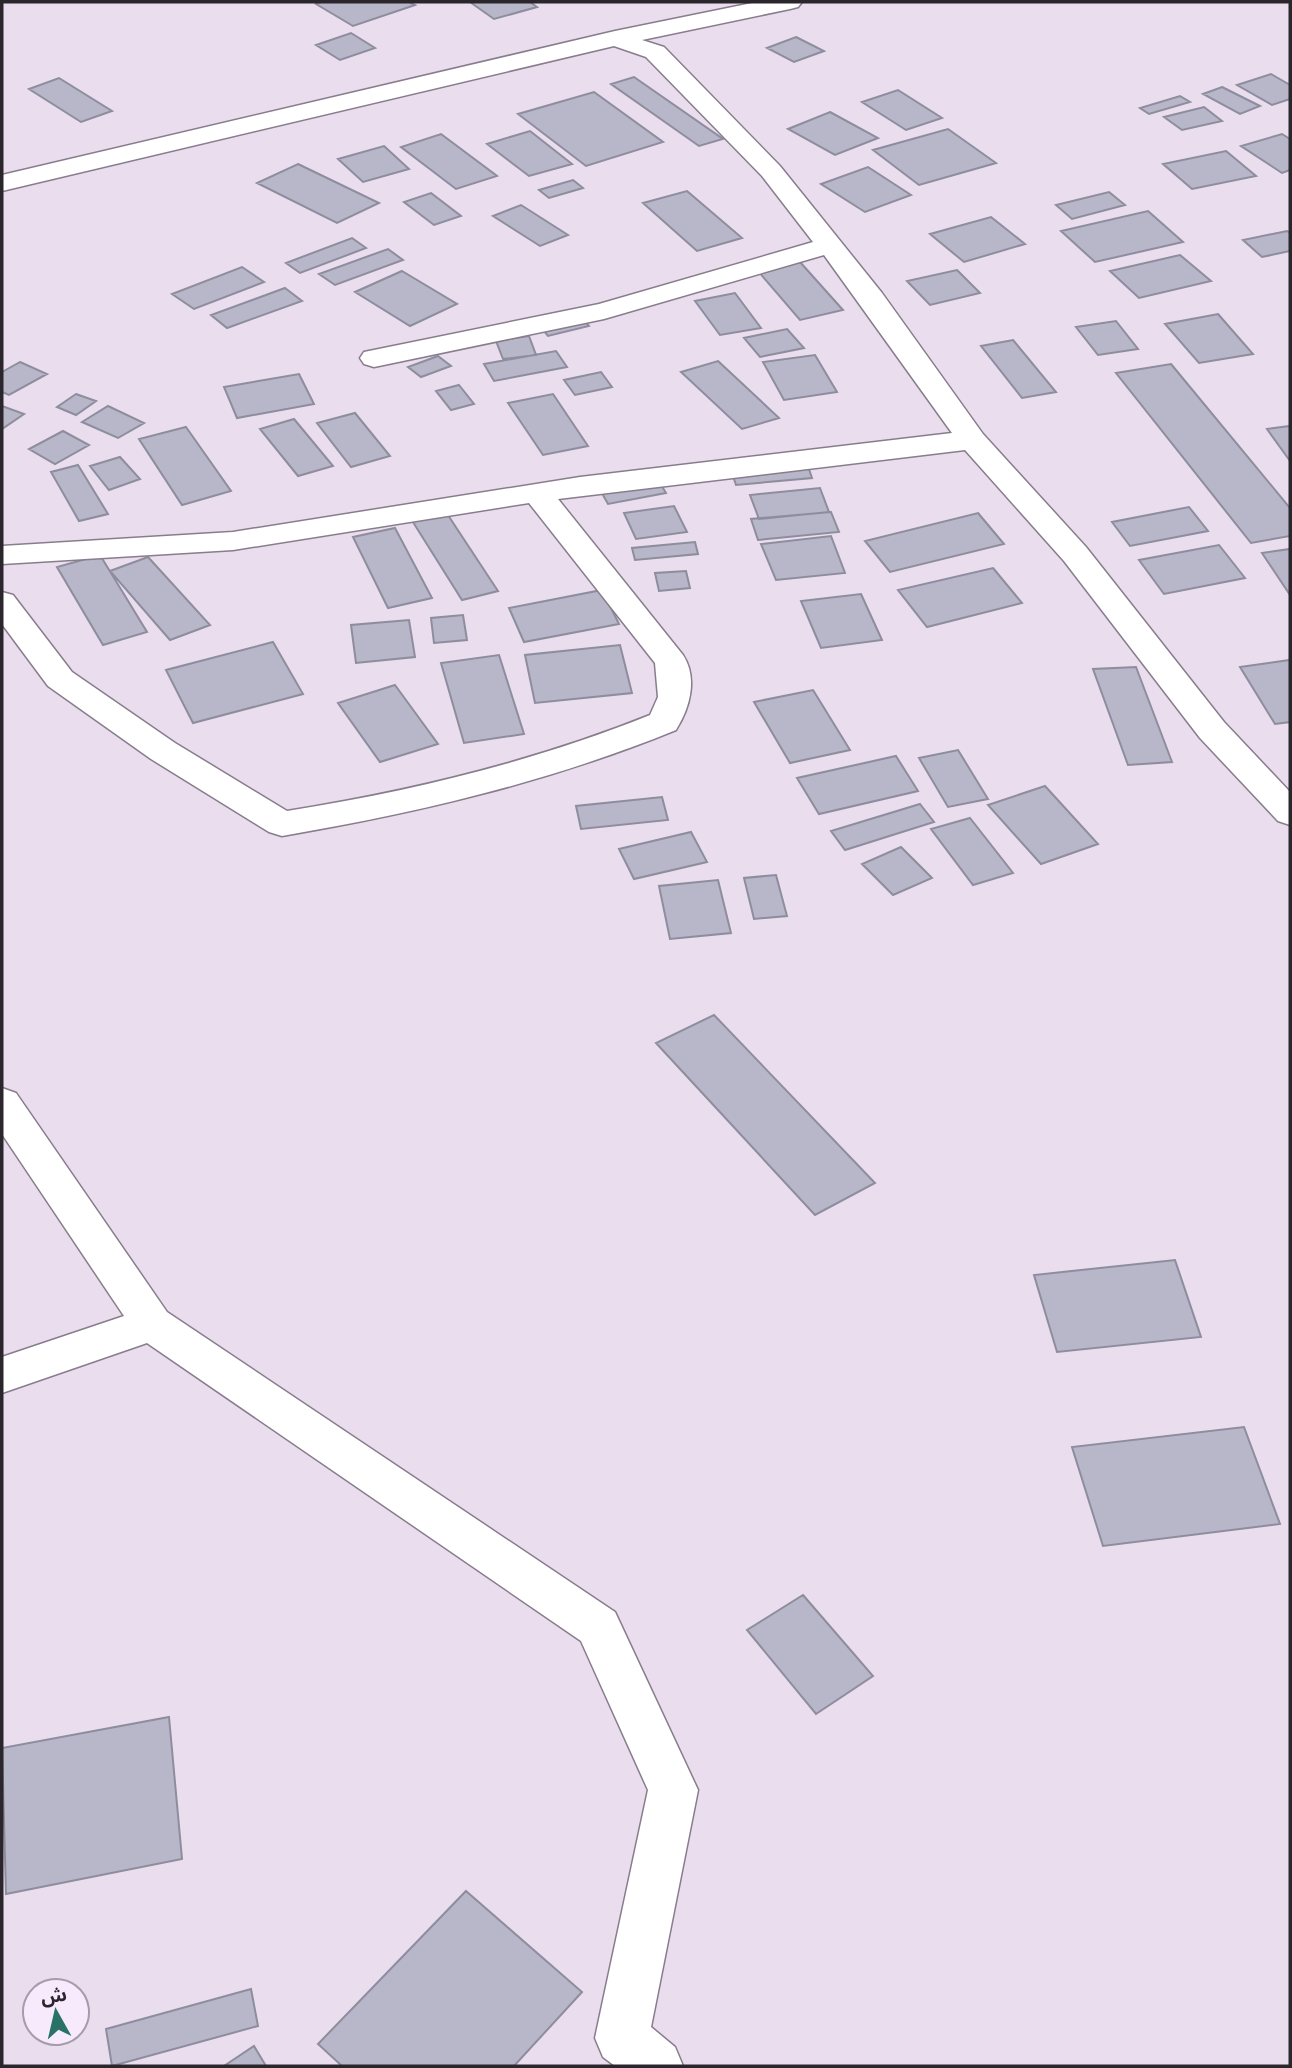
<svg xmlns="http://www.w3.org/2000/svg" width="1292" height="2068" viewBox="0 0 1292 2068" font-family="Georgia,'Noto Sans Arabic',serif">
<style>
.building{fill:#b8b6c9;stroke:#8e8d9e;stroke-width:2}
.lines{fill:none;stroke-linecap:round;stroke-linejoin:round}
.minor-casing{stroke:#887d8c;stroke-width:3}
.minor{fill:#fff;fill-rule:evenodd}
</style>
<rect width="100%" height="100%" fill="#e9ddee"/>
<path class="building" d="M321,2h88l6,3 -62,21 -37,-22z
M470,2h60l7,5 -43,12z
M351,33l24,15 -35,12 -24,-15z
M796,37l28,14 -30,11 -27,-14z
M1271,74l19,11v14l-18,6 -35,-20z
M634,77l89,62 -24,7 -88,-62z
M59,78l53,33 -31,11 -52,-33z
M1222,87l38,19 -20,8 -37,-20z
M898,90l44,28 -36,12 -44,-28z
M594,92l69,50 -77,24 -68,-52z
M1180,96l10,6 -41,12 -9,-6z
M1204,107l18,14 -40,9 -18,-13z
M830,112l48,26 -43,17 -47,-26z
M948,129l48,34 -77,22 -46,-35z
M530,131l42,33 -43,12 -42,-32z
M441,134l56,42 -41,13 -55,-42z
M1282,134l8,5v31l-8,3 -41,-27z
M384,146l25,23 -46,13 -25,-23z
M1226,151l30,25 -64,13 -29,-25z
M298,164l81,39 -42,20 -80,-40z
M868,167l43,28 -46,17 -44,-28z
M573,180l10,8 -34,10 -10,-8z
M687,191l55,47 -45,13 -54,-48z
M1109,192l16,13 -53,14 -16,-14z
M431,193l30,23 -27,9 -30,-23z
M521,205l47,30 -28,11 -47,-30z
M1148,211l35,31 -88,20 -34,-31z
M991,217l34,27 -61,18 -34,-28z
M1287,231l3,2v18l-28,6 -19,-17z
M352,238l14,10 -66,25 -14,-10z
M388,249l15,11 -68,25 -16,-11z
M1180,255l31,26 -72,17 -29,-27z
M800,262l43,48 -43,10 -42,-49z
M242,267l22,15 -70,27 -22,-15z
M957,270l23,23 -50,12 -23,-24z
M402,271l55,33 -47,22 -55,-34z
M285,288l17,13 -75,27 -16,-13z
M735,293l26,35 -41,7 -25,-34z
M578,313l11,13 -41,10 -11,-13z
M1218,314l35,40 -54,9 -34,-39z
M1116,321l22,28 -40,6 -22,-28z
M787,329l17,19 -44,9 -16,-19z
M529,336l7,19 -33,4 -7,-18z
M1013,340l43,52 -34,6 -41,-52z
M556,351l11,16 -73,14 -10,-17z
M815,355l22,37 -53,8 -21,-38z
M438,356l13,10 -30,11 -13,-10z
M718,361l61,57 -37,11 -61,-57z
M20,362l27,12 -38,21 -7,-3v-20z
M1171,364l119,144v28l-39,7 -135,-170z
M601,372l11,15 -37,8 -11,-15z
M299,374l15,30 -77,14 -13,-31z
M459,385l15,19 -23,6 -15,-19z
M76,394l20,7 -20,14 -19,-8z
M553,394l35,52 -45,9 -35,-52z
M2,406l22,8 -22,15z
M108,406l36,17 -26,15 -36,-16z
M355,413l35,43 -39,11 -34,-44z
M294,419l39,47 -35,10 -38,-47z
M1290,426v35l-23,-32z
M186,427l45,64 -49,14 -43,-66z
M63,431l26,14 -34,19 -26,-15z
M120,457l20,22 -31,11 -19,-24z
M806,460l6,18 -76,7 -6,-18z
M78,465l30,49 -29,7 -28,-49z
M657,478l9,15 -58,11 -9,-16z
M820,488l9,24 -70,7 -9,-24z
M440,503l58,88 -36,9 -56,-89z
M674,506l13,26 -51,7 -12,-26z
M1189,507l19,24 -78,15 -18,-24z
M831,512l8,20 -81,8 -7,-21z
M978,513l26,31 -114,28 -25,-31z
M395,528l37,70 -44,10 -35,-71z
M831,536l14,37 -69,7 -15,-36z
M695,542l3,12 -63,6 -3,-12z
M1219,545l26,33 -81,16 -25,-34z
M1290,549v46l-28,-42z
M100,555l47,77 -44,13 -46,-78z
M148,557l62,68 -40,15 -60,-69z
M993,568l29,35 -95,24 -29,-37z
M686,571l4,17 -31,3 -4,-18z
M602,590l17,34 -95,18 -15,-34z
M861,594l21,46 -61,8 -20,-47z
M463,615l4,25 -33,3 -3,-25z
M409,620l6,37 -59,6 -5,-38z
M273,642l30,52 -110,29 -27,-53z
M620,645l12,48 -97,10 -10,-48z
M499,655l25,79 -60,9 -23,-80z
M1290,660v62l-15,2 -35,-57z
M1136,667l36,95 -44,3 -35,-96z
M395,685l43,59 -58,18 -42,-59z
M813,690l37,60 -60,13 -36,-61z
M958,750l30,49 -40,8 -29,-49z
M896,756l22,35 -99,23 -22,-36z
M1045,786l53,58 -57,20 -53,-59z
M662,797l6,23 -87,9 -5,-23z
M920,804l14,18 -89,28 -14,-19z
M970,818l43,55 -40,12 -42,-56z
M691,832l16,30 -73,17 -15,-30z
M901,847l31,31 -39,17 -31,-31z
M776,875l11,41 -33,3 -10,-41z
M718,880l13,53 -61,6 -11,-53z
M714,1015l161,168 -60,32 -159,-172z
M1175,1260l26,77 -144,15 -23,-77z
M1244,1427l36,97 -177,22 -31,-99z
M803,1595l70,81 -57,38 -69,-84z
M169,1717l13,142 -176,35 -4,-146z
M466,1891l116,101 -68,74h-172l-24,-22z
M251,1989l7,37 -146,40 -6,-37z
M254,2046l12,20h-42z"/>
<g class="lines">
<defs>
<path id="minor" d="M757,2h45l-4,5 -8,2 -148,31 22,7 116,119 102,127 101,141 103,113 138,175 66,70v33l-12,-4 -78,-83 -136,-177 -99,-111 -407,49 125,156c15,23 7,53 -7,75 -127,52 -259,83 -394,106l-13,-4 -118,-73 -103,-73 -46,-62v-32l11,3 59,77 103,71 112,68c125,-20 246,-49 363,-96l8,-18 -3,-34 -126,-160 -296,47 -231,14v-18l231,-14 347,-55 372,-44 -128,-178 -220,64 -230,48 -10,-3 -4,-6 4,-6 235,-48 214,-62 -51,-66 -116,-119 -32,-11 -612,145v-16l613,-144z
M2,1088l14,5 151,219 448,300 83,178 -47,237 24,20 8,19h-68l-12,-9 -8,-19 53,-248 -67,-149 -434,-298 -145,50v-36l122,-41 -122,-182z"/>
</defs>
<use href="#minor" class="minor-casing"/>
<use href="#minor" class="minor"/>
</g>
<rect width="1292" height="2068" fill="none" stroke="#2a262c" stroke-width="7"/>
<g transform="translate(56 2012) rotate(352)"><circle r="33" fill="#f7eafc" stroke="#a59ca9" stroke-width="2"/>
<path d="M0-5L12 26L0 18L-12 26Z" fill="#2a7168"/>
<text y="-10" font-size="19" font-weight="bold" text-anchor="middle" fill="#2a262c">ش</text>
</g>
</svg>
